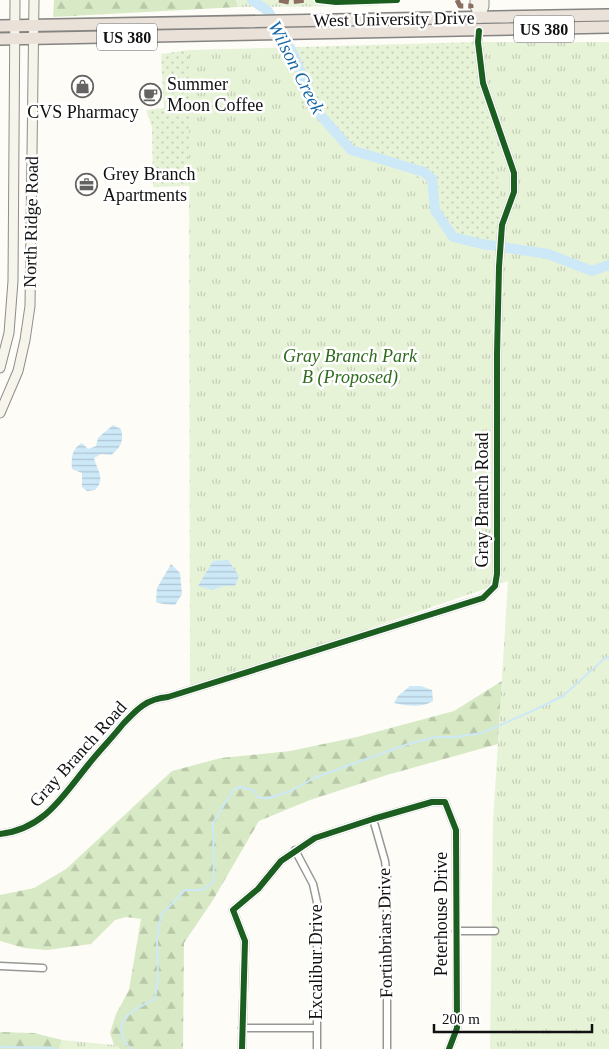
<svg xmlns="http://www.w3.org/2000/svg" width="609" height="1049" viewBox="0 0 609 1049" font-family="'Times New Roman',serif">
<style>
.grass{fill:url(#grass-dots)}
.forest{fill:url(#forest-firs)}
.park{fill:url(#park-tufts)}
.water{fill:url(#water-rules)}
.lines{fill:none;stroke-linecap:round;stroke-linejoin:round}
.stream{stroke:#cde8f7;stroke-width:2}
.river{stroke:#cde8f7;stroke-width:10}
.street-casing{stroke:#979795;stroke-width:9}
.secondary-casing{stroke:#8e8d8b;stroke-width:11}
.highway-casing{stroke:#858482;stroke-width:14}
.street{stroke:#fffffe;stroke-width:6}
.secondary{stroke:#f6f4eb;stroke-width:9}
.highway{stroke:#eae1d8;stroke-width:11}
.quiet{stroke:#8d6e63;stroke-width:5;stroke-dasharray:10 5;stroke-linecap:butt}
.cycleway-casing{stroke:#fff;stroke-width:9}
.cycleway{stroke:#1b5e20;stroke-width:6}
.labels{text-anchor:middle;stroke-width:5;stroke-linejoin:round;paint-order:stroke}
.shield{fill:#fff;stroke:#585858;stroke-width:1}
.shield-label{font-size:16px;font-weight:bold;fill:#111}
.street-label{font-size:18px;fill:#111;stroke:#fff}
.poi-label{font-size:18px;fill:#111;stroke:#fff;text-anchor:start}
.park-label{font-size:18px;font-style:italic;fill:#2f6b1f;stroke:#fff}
.water-label{font-size:19px;font-style:italic;fill:#1768a6;stroke:#fff}
</style>
<defs>
<pattern id="grass-dots" width="8" height="8" patternUnits="userSpaceOnUse" patternTransform="scale(1.25)"><rect width="8" height="8" fill="#e7f3d7"/><path d="M2 2h.1M6 6h.1" fill="none" stroke="#c5cfb8" stroke-width="1.8" stroke-linecap="round"/></pattern>
<pattern id="forest-firs" width="22" height="20" patternUnits="userSpaceOnUse" patternTransform="scale(1.25)"><rect width="22" height="20" fill="#d8eac5"/><path d="M5 1l3.5 6h-7zM16 11l3.5 6h-7z" fill="#b8c8a8"/></pattern>
<pattern id="park-tufts" width="24" height="20" patternUnits="userSpaceOnUse" patternTransform="scale(1.25)"><rect width="24" height="20" fill="#e7f3d7"/><path d="M3 7l-1-3M5 7V3M7 7l1-3M15 17l-1-3M17 17v-4M19 17l1-3" fill="none" stroke="#c5cfb8"/></pattern>
<pattern id="water-rules" width="6" height="5" patternUnits="userSpaceOnUse" patternTransform="scale(1.25)"><rect width="6" height="5" fill="#cde8f7"/><path d="M0 2.5h6" fill="none" stroke="#afc6d3"/></pattern>
</defs>
<rect width="100%" height="100%" fill="#fdfcf7"/>
<path class="grass" d="M478,42l32,213 -43,-9 -22,-10 -17,-53 -31,-14 -51,-31 -45,-34 -3,-57z
M189,50l1,136 -37,1 -1,-60 -6,-17 18,-2 -3,-54z"/>
<path class="forest" d="M54,0h182l2,7 -185,10z
M502,681l-4,63 -111,31 -77,25 -51,21 -46,79 -29,43 -1,106h-62l-7,-4 -4,-12 6,-19 13,-24 12,-71 -15,-2 -11,3 -24,24 -44,6 -23,-2 -24,-7v-46l34,-7 32,-19 106,-98 49,-13 69,-7 67,-14 97,-26z
M0,1032l34,1 28,7 -3,9h-59z"/>
<path class="park" d="M236,0h142v6l-140,1z
M478,42h131v1007h-119l3,-226 15,-242 -318,109 -1,-640 109,-3 3,57 45,34 51,31 31,14 18,53 21,10 42,9z
M62,1040l52,5 7,4h-62z"/>
<path class="water" d="M113,425l8,4c3,11 0,19 -10,26l-10,-1 -7,4c3,12 12,21 1,32l-8,1 -5,-4v-14l-10,-4c-1,-11 0,-21 10,-26l6,6 8,-3 2,-8z
M228,560l11,16 -4,10h-11l-12,4 -14,-4 15,-25z
M171,564l9,9 2,21 -7,11 -12,-1 -7,-2 1,-14z
M410,686h11l11,4 1,11c-11,7 -25,5 -39,2l4,-7z"/>
<g class="lines">
<path class="stream" d="M0,1047l53,1 3,1
M130,1049c-2,-4 -7,-9 -8,-14 -6,-20 20,-29 33,-36l3,-20 -1,-41 4,-23 24,-25h18l11,-9 -1,-58 20,-33 7,-3 13,3 6,8h10l22,-7 23,-13 94,-34 28,-7h19l27,-4 48,-21 33,-16 41,-37 5,-2"/>
<path class="river" d="M252,0l16,11 25,42 23,57 35,40 73,22 8,7 3,31 18,27 29,7 66,10 44,17 17,-6"/>
<defs>
<path id="street" d="M373,819l12,42 2,16v172
M0,834c44,-5 62,-37 88,-69 11,-14 24,-27 35,-41 14,-15 23,-25 45,-27l315,-99 12,-12 2,-12v-220l2,-87 3,-42 12,-33v-19l-31,-90 -5,-41 1,-11
M295,850l18,34 4,18v147
M456,931h39
M0,966l43,2
M242,1028h75
M242,1049l3,-108 -12,-31 25,-21 23,-28 34,-23 58,-19 59,-17h13l11,28 1,198 -8,21"/>
<path id="secondary" d="M475,0v6l5,12
M480,18l4,-12v-6
M0,368l9,-35 4,-52 2,-281
M0,413l18,-42 7,-31 5,-34 4,-306"/>
<path id="highway" d="M0,26l609,-11
M0,39l609,-12"/>
</defs>
<use href="#street" class="street-casing"/>
<use href="#secondary" class="secondary-casing"/>
<use href="#highway" class="highway-casing"/>
<use href="#street" class="street"/>
<use href="#secondary" class="secondary"/>
<use href="#highway" class="highway"/>
<path class="quiet" d="M279,0l10,2 18,-2
M457,0l3,6h11v2"/>
<defs>
<path id="cycleway" d="M318,0l18,2 61,-2
M0,834c44,-5 62,-37 88,-69 11,-14 24,-27 35,-41 14,-15 23,-25 45,-27l315,-99 12,-12 2,-12v-220l2,-87 3,-42 12,-33v-19l-31,-90 -5,-41 1,-11
M242,1049l3,-108 -12,-31 25,-21 23,-28 34,-23 58,-19 59,-17h13l11,28 1,198 -8,21"/>
</defs>
<use href="#cycleway" class="cycleway-casing"/>
<use href="#cycleway" class="cycleway"/>
</g>
<defs>
<symbol id="shop-ring" viewBox="-11 -11 22 22"><circle r="9.5" fill="#fff" stroke="#646362" stroke-width="1.5"/><path d="M-5-2.5h2.3a2.7 3.5 0 0 1 5.4 0H5L5.5 6h-11ZM-1.5-2.5h3a1.5 2.3 0 0 0-3 0Z" fill="#646362"/></symbol>
<symbol id="cafe-ring" viewBox="-11 -11 22 22"><circle r="9.5" fill="#fff" stroke="#646362" stroke-width="1.5"/><path d="M-5.5-4.5H6V0H3Q3 3.5 0 3.5H-2.5Q-5.5 3.5-5.5 0ZM3-3.2v2h1.7v-2ZM-6 4.5H4V6H-6Z" fill="#646362"/></symbol>
<symbol id="office-ring" viewBox="-11 -11 22 22"><circle r="9.5" fill="#fff" stroke="#646362" stroke-width="1.5"/><path d="M-6-3h4V-5.5h4V-3h4V5H-6ZM-1-4.5V-3h2v-1.5ZM-6 0V1H6V0Z" fill="#646362"/></symbol>
</defs>
<g fill-rule="evenodd">
<use href="#shop-ring" x="70" y="74" width="25" height="25"/>
<use href="#cafe-ring" x="138" y="82" width="25" height="25"/>
<use href="#office-ring" x="74" y="172" width="25" height="25"/>
</g>
<g class="labels">
<g class="shield">
<rect x="514" y="15.5" width="60" height="27" rx="4"/>
<rect x="97" y="23.5" width="60" height="27" rx="4"/>
</g>
<g class="shield-label">
<text x="544" y="35">US 380</text>
<text x="127" y="43">US 380</text>
</g>
<g class="street-label">
<text transform="translate(394 19) rotate(-1)" y="6">West University Drive</text>
<text transform="translate(31 222) rotate(-89)" y="6">North Ridge Road</text>
<text transform="translate(482 500) rotate(-90)" y="6">Gray Branch Road</text>
<text transform="translate(78 754) rotate(-48)" y="6">Gray Branch Road</text>
<text transform="translate(441 914) rotate(-90)" y="6">Peterhouse Drive</text>
<text transform="translate(385 933) rotate(-91)" y="6">Fortinbriars Drive</text>
<text transform="translate(316 962) rotate(-90)" y="6">Excalibur Drive</text>
</g>
<g class="poi-label">
<text x="167" y="90">Summer<tspan x="167" dy="21">Moon Coffee</tspan></text>
<text x="83" y="118" text-anchor="middle">CVS Pharmacy</text>
<text x="103" y="180">Grey Branch<tspan x="103" dy="21">Apartments</tspan></text>
</g>
<g class="park-label">
<text x="350" y="362">Gray Branch Park<tspan x="350" dy="21">B (Proposed)</tspan></text>
</g>
<g class="water-label">
<text transform="translate(297 67) rotate(63)" y="7">Wilson Creek</text>
</g>
</g>
<path d="M434 1024v8h158v-8" fill="none" stroke="#111111" stroke-width="2.5"/>
<text x="442" y="1024" font-size="15" fill="#111111" stroke="#ffffff" stroke-width="4" paint-order="stroke">200 m</text>
</svg>
